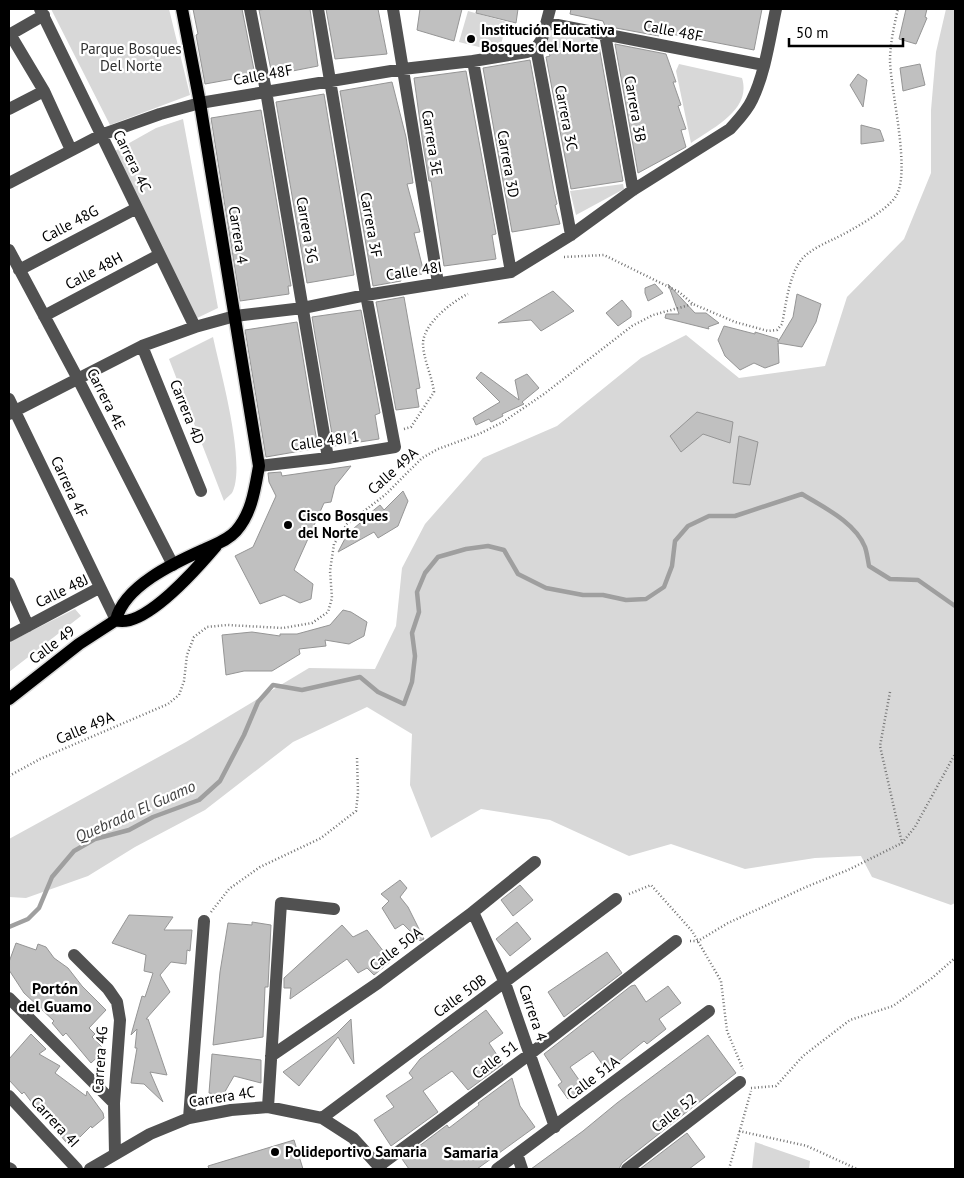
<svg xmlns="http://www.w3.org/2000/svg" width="964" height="1178" viewBox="0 0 964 1178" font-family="'PT Sans',sans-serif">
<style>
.green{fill:#d8d8d8}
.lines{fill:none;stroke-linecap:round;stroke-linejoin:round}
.stream{stroke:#9f9f9f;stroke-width:4.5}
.building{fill:#c0c0c0;stroke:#959595}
.major-casing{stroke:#dbdbdb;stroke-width:15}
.path{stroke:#737373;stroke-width:2.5;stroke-dasharray:1 2.5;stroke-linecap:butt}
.minor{stroke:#515151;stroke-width:12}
.major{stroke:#000;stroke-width:12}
.poi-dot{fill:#000;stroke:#fff;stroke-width:2}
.labels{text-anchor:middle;stroke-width:4.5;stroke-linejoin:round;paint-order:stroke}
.poi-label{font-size:15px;font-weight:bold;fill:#000;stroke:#fff;text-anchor:start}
.street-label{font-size:15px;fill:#000;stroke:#fff}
.park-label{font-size:15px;fill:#2f2f2f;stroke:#fff}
.water-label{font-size:16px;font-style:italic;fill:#404040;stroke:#fff}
.neighbourhood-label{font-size:16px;font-weight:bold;fill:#000;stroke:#fff}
</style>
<rect width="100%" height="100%" fill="#fff"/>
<path class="green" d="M51,9h118l21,86 -80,30z
M946,9h9v894l-4,2 -79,-28 -11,-21 -46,2 -70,11 -74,-25 -42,12 -79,-36 -69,-11 -50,29 -21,-53 2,-51 -45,-27 -74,35 -88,68 -70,37 -47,29 -62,22 -17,-1v-58l177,-97 123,-74 66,1 21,-43 6,-58 23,-44 58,-66 74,-32 84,-68 45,-23 53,43 86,-12 22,-69 57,-58 27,-66v-63l5,-58z
M468,11l39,11 -8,30 -40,-10z
M553,30l40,7 1,6 -47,7 1,-19z
M679,64l63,14c10,32 -30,50 -51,65l-15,-72z
M183,119l35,189 -23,11 -80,-168 41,-23z
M623,184l1,5 -48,26 -6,-24z
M213,337c7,33 34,128 19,156 -2,2 -6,5 -8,8l-55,-142z
M75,609l6,7 -72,56v-30z
M755,1142l55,19 -1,8h-57z"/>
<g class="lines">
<path class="stream" d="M9,927l19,-8 11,-11 13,-31 22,-26 21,-12 34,-9 24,-13 46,-17 21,-19 24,-46 14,-33 15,-17 29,5 58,-13 18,15 26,12 8,-22 3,-26 -3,-23 7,-21 -2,-20 8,-19 13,-16 28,-8 22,-3 16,4 14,24 28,14 37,7h20l23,5 20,-1 18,-12 8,-21 3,-25 13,-15 21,-10h26l67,-22c21,13 53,28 63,53 2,6 3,13 4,19l21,13 28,1 37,26"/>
</g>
<path class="building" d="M193,9h49l13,66 -50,9 -9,-49 2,-1z
M267,9h43l8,57 -46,9 -13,-65z
M326,9h52l9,45 -52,5z
M420,9h42l-8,32 -37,-11z
M477,9h41l-2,14 -40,-10z
M571,9h191l-8,41 -98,-19 3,5 -54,-10 -2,-5 -33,-7z
M906,9h21l-2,8 2,1 -11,26 -17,-5z
M615,44l51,10 10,28h-3l8,23 -3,1 8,23 -5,1 5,17 -48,26z
M599,46l24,135 -52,8 -25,-132 4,-1 -1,-4z
M530,60l24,131 3,13 -2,1 5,19 -48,8 -29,-164z
M920,64l5,21 -22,6 -3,-23z
M466,71l30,163 -4,1 4,24 -52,7 -13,-85h-2l-6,-37 -9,-66z
M858,74l9,6 -4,27 -13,-22z
M392,82l14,55 7,46 -6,1 13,48 -6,1 9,36 -2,1 1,4 -22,3 1,4 -28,5 -33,-195z
M324,94l30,181 -47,8 -31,-181z
M261,110l30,176h-3l1,8 -49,7 -29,-183z
M861,125l19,5 4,11 -23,3z
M655,284l8,9 -15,8 -3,-8v-5z
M668,284l27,29h11l13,10 -11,4 1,2 -44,-11 1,-4h13z
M553,291l21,20 -33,20 -10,-11 -33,3z
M797,294l24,10 -5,18 -14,25 -24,-4 1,20 -14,5 -11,-5 -14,7 -15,-14 -7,-16 6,-14 31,8v-2l23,7v3l15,-25z
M404,297l16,91 -4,1 3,18 -23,3 -20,-108z
M622,300l9,11v6l-13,9 -12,-13z
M361,310l19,103 -5,2 4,24 -45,7 -22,-129z
M297,322l21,126 -52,9 -21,-127z
M481,372l38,28 -4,-20 12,-6 12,14 -17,14 2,2 -22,10 1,2 -12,6 -2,-3 -13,6 -3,-7 27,-16 -24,-24z
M697,412l36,10 -3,21 -27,-9 -22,18 -11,-16z
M739,436l19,6 -8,43 -17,-2z
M351,466l-16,20 -4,16 -7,1 -30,67 19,14 -2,15 -11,4 -16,-8 -24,9 -25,-48 18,-9 23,-51 -7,-14 -1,-9 13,-1 1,4z
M403,491l5,10 -10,25 -20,12 -4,-6 -36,20 10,-19 17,-14 -1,-1 16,-13 4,5z
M343,610l8,2 16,10 -3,14 -15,8 -24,-4 1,6 -27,3 1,5 -28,17h-28l-18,4 -4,-40 30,-3 28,4v-2h17l33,-9z
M400,880l7,8 -7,9 8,10 16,32 -4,2 -17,-17 -8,5 -13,-21 7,-7 -8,-7z
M520,885l13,15 -20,16 -12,-16z
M129,915l44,2 -9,13h28l-2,21 -3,-1 -1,14 -15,-2 -11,13 10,17 -24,27h2l19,56 -17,-3 13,30 -19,-18 -13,-1 6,-35h-2l2,-19 -6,6 11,-39 3,1 8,-24 -9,-2 2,-16 -34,-12z
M252,922l19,3 -3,62h-3l-2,50 -50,8 7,-73 8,-49 24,2z
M517,922l14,17 -21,17 -14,-17z
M342,925l11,12 14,-7 24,31 -17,14 -7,-7 -9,5 -11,-14 -57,40 1,-11h-7v-10z
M16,943l20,7 2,-6 8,3 8,11 14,10 14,18 24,24 -17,18 6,6 -3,3 13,13 -14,13 -25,-30 -3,3 -11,-13 2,-2 -30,-28 -15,-23v-8z
M607,952l15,21 -58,44 -16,-25z
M635,985l11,17 22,-16 13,17 -22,16 7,10 -19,15 -3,-3 -37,30 -14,-20 -23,16 14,20 -16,12 -10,-14 4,-3 -18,-28 87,-68z
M486,1010l17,23 -14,10 14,21 -35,26 -16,-19 -29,20 15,21 -47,34 -17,-26 20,-13 -8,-11 27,-18 -4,-5 11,-14z
M351,1019l3,45 -16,-27 -39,49 -16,-14 53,-38z
M31,1034l15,15 -7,5 21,12 -5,7 31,23 1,-5 16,22 1,5 -12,10 -1,-2 -21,21 -24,-29 -2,1 -20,-27 -2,2 -13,-14v-21z
M708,1035l28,38 -114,90 -3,6h-88l52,-38 34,-28z
M212,1054l49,6v23l-27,-7 -11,19 -14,-2z
M512,1078l8,28 15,21 -58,42h-68l-7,-10 45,-34 2,3 30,-23 -1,-2z
M687,1133l18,24 -16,12h-49z
M294,1140l9,29h-94l-1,-3z"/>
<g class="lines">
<defs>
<path id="major" d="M116,620c8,-34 58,-57 87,-70 12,-6 24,-9 33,-19 16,-18 19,-43 23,-65l-59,-363 -18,-94
M116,620c28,10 83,-54 100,-74
M9,699l70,-55 37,-24"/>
</defs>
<use href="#major" class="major-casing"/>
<path class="path" d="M564,257l40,-2 75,37 14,12
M404,429l7,-2 23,-35c-2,-16 -10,-31 -11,-47 -1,-20 28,-43 45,-51
M890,692l-10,54 22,97
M9,776l31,-17 128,-55 11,-9 5,-14 3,-26 7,-18 13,-10 20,-2 56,3 29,-5 16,-11 4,-14 -2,-27 4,-27 13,-20 38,-29 37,-37 16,-9 41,-15 24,-12 41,-28 88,-68 21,-11 40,-11 42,18 33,9 9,-1 5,-6c4,-19 7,-50 20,-65 8,-9 21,-15 32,-20 16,-8 53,-28 62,-43 15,-24 -5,-103 -6,-135 0,-17 4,-35 8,-52
M629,894l22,-9 41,46 29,50 6,50 16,38
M211,912l18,-23 31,-22 61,-29 35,-27 2,-18 -1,-36
M690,941h8l30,-18 78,-36 42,-17 54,-27 13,-16 40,-73
M751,1088l25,-2 27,-30 47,-36 43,-14 39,-28 23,-20
M739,1131l68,15 50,23
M729,1169l22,-78"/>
<path class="minor" d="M40,9l155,318
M250,9l16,82 62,367
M393,9l45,274
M550,9l-8,30 -6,9 35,187
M547,23l217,42
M10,34l34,57 27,59
M605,34l28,156
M9,35l35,-20
M473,61l38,211
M9,109l35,-18
M9,183l92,-48 59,-21 40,-11 203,-34 70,-8 54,-9 9,-4
M9,250l69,129 95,186
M19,270l118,-62
M44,316l115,-61
M142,346l59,145
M9,399l107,221
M9,414l133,-68 53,-19 40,-11 68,-8 63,-13 145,-23 60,-37 62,-45 97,-61c8,-9 17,-18 22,-29 13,-26 18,-63 24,-91
M259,466l69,-8 67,-11 -29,-152 -48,-286
M9,583l19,43
M9,636l90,-48
M473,912l32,71 50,144
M74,955l34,34 9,13 3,18 -6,83 1,51
M9,998l105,105
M271,1056l107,-73 95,-71 62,-50
M9,1096l68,73
M268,1107l13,-204 53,6
M189,1118l15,-197
M322,1118l294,-219
M517,1154l5,15
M379,1166l151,-112 146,-113
M9,1168l2,1
M90,1169l60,-35 39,-16 42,-8 37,-3 54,11 31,20 28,31
M497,1169l212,-158
M627,1169l113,-87"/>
<use href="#major" class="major"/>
</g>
<g class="poi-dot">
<circle cx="471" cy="39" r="5"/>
<circle cx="288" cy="525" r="5"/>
<circle cx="275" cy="1152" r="5"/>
</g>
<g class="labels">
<g class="poi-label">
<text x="481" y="35">Institución Educativa<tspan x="481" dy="17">Bosques del Norte</tspan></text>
<text x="298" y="521">Cisco Bosques<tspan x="298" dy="17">del Norte</tspan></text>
<text x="285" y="1157">Polideportivo Samaria</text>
</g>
<g class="street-label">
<text transform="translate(673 31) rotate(11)" y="5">Calle 48F</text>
<text transform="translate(263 75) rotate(-10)" y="5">Calle 48F</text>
<text transform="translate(635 109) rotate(80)" y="5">Carrera 3B</text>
<text transform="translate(566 118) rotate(79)" y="5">Carrera 3C</text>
<text transform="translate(432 143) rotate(81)" y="5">Carrera 3E</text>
<text transform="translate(132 161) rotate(64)" y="5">Carrera 4C</text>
<text transform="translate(508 164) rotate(80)" y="5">Carrera 3D</text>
<text transform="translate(70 224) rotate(-28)" y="5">Calle 48G</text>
<text transform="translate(371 225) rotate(80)" y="5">Carrera 3F</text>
<text transform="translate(307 230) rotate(80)" y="5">Carrera 3G</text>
<text transform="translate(238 235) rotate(81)" y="5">Carrera 4</text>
<text transform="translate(94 271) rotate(-28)" y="5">Calle 48H</text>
<text transform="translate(414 271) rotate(-9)" y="5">Calle 48I</text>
<text transform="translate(106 399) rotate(63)" y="5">Carrera 4E</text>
<text transform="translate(187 412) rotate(68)" y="5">Carrera 4D</text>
<text transform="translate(325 441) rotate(-8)" y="5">Calle 48I 1</text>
<text transform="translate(393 471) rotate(-42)" y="5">Calle 49A</text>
<text transform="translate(69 487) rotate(65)" y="5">Carrera 4F</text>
<text transform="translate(62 591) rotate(-26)" y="5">Calle 48J</text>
<text transform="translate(52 645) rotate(-37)" y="5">Calle 49</text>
<text transform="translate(85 728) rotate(-23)" y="5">Calle 49A</text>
<text transform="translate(396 949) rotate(-37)" y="5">Calle 50A</text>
<text transform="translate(460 996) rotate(-36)" y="5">Calle 50B</text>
<text transform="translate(533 1013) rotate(71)" y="5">Carrera 4</text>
<text transform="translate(100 1060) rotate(-86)" y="5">Carrera 4G</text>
<text transform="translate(495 1060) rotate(-37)" y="5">Calle 51</text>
<text transform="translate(593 1078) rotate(-37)" y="5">Calle 51A</text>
<text transform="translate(222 1097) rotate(-9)" y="5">Carrera 4C</text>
<text transform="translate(674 1113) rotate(-38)" y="5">Calle 52</text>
<text transform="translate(55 1122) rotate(47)" y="5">Carrera 4I</text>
</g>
<g class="park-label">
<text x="131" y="54">Parque Bosques<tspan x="131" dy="17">Del Norte</tspan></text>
</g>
<g class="water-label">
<text transform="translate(135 811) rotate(-24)" y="6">Quebrada El Guamo</text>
</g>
<g class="neighbourhood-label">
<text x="55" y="994">Portón<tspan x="55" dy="18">del Guamo</tspan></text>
<text x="471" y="1158">Samaria</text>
</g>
</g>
<rect width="964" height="1178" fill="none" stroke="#000000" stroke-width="20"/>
<path d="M789 38v8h114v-8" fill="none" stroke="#000000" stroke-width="2.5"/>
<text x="796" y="38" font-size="15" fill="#000000" stroke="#ffffff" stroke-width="4" paint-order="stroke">50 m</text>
</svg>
